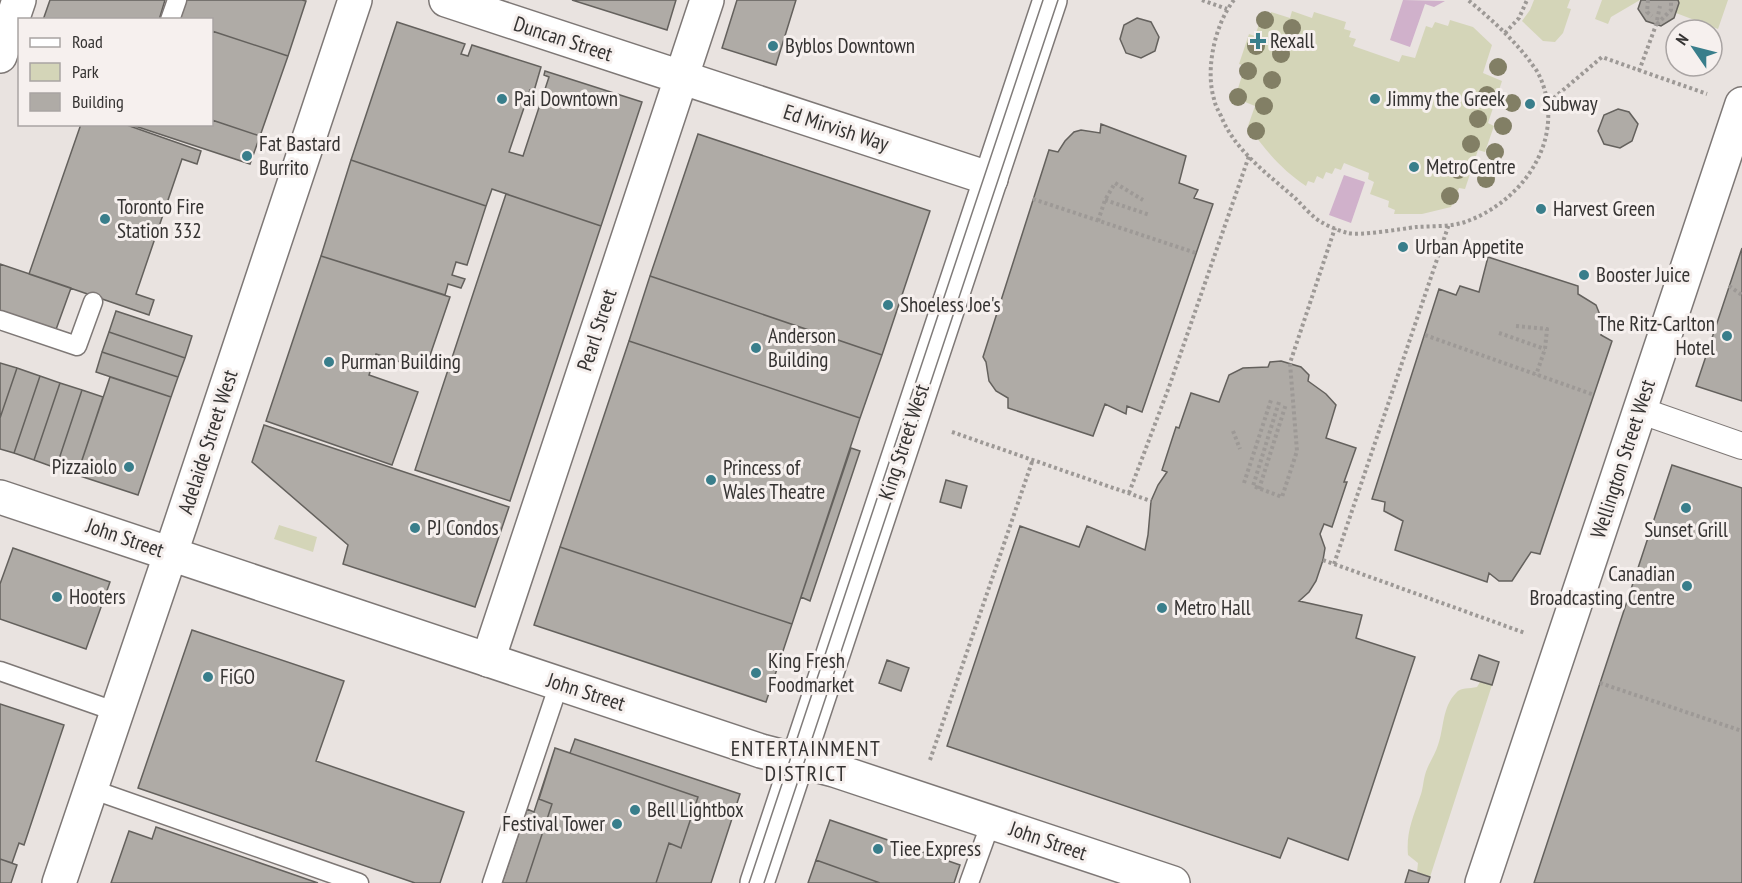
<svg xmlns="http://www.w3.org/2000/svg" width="1742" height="883" viewBox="0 0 1742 883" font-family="'PT Sans Narrow',sans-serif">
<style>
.green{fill:#d4d5b8}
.water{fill:#d0b1cb}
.building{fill:#afaba6;stroke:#64615d;stroke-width:1.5}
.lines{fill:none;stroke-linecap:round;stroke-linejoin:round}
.service-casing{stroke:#7e7876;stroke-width:21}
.pedestrian-casing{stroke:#7e7876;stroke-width:28}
.minor-casing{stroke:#7e7876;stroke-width:36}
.tertiary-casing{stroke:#7e7876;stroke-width:36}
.secondary-casing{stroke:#7e7876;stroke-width:36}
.primary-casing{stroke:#7e7876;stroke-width:36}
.path{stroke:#9d9996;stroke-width:4;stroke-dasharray:3 3;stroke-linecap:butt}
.service{stroke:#fff;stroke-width:18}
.pedestrian{stroke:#fff;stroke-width:26}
.minor{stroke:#fff;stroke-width:33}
.tertiary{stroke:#fff;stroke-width:33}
.secondary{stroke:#fff;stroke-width:33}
.primary{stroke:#fff;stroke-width:33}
.tram{stroke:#807c7a;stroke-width:1.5}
.tree{fill:#827f65}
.poi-dot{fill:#397e8b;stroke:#f6f0ee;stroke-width:2}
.labels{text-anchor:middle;stroke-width:6;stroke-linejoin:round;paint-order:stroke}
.street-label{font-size:21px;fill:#353332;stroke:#f6f0ee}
.poi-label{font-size:21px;fill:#353332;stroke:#f6f0ee;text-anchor:start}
.neighbourhood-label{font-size:22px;letter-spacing:1.5px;fill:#353332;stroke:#f6f0ee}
</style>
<rect width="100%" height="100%" fill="#e9e3e0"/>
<path class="green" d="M1534,0h36l-3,8 4,1 -8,24 -8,9 -12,-1 -21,-20 8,-11z
M1602,0h38l-29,17 -3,7 -13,-5z
M1678,0h50l-10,29 -42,-16 3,-10z
M1292,11l20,7 2,-6 32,10 -2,7 7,2 -2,6 7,2 -3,7 46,16 3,-7 13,3 11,-32 6,2 3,-6 13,4 2,-6 23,7 19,18 -9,28 19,8 -14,42 6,3 -9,26 -7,-2 -13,39 -6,-1 -8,19 -29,7h-28l1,-4 -7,-3 1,-6 -19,-7 4,-12 -6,-3 1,-6 -25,-10 -3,7 -6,-2 -3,6 -6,-2 -3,7 -6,-3 -3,7 -6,-2 -2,5c-24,-16 -41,-36 -58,-60l7,-20 -20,-8 10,-32 -6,-2 10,-30 6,2 7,-21 7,3 2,-6 19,6z
M279,525l38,12 -4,15 -39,-13z
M1480,682l12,3 -62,192 -13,-5 1,-9 -10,-8c-2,-23 5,-37 12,-58 3,-7 3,-15 5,-22 3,-11 10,-20 13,-30 6,-16 4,-38 18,-52 5,-6 13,-4 21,-6z"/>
<path class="water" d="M1403,0l42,1 -11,6 -9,-3 -15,43 -20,-7z
M1344,175l21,7 -14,41 -22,-8z"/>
<path class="building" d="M50,0h115l-6,20h-116z
M185,0h117l4,1 -18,55 -76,-25v-11h-33z
M572,0h104l-9,30z
M737,0h59l-20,65 -54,-17z
M1641,0h37l1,3 -5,15 -13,8 -15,-5 -8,-12z
M1137,18l14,4 8,15 -4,14 -14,7 -15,-5 -6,-14 4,-14z
M397,22l68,22 -4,10 7,2 4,-11 69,22 -7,24 -4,-1 -21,62 14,4 26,-79 -5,-2 1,-4 97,31 -41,124 -109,-37 -6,17 -135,-46z
M212,31l76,25 -28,80 -48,-16z
M1618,109l11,3 9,12 -6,17 -12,7 -16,-4 -6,-13 6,-16z
M212,120l48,16 -10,28 -118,-39 80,-1z
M81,124h43l77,27 -4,13 -15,-5 -46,135 18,6 -5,15 -120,-41z
M1101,124l85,32 -7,27 19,7 -4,8 19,6 -71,208 -15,-6 -1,8 -21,-10 -12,32 -85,-28v-10l-12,-7 -7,-10 -3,-19 -3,-5 66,-207 9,2 7,-11 9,-9 7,-2 19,3z
M698,134l232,77 -48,144 -232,-79z
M351,160l135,46 -19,59 -11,-3 -4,13 13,4 -4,9 -13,-4 -3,11 -124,-39z
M506,194l95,32 -91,275 -95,-31z
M1742,248v153l-46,-15z
M321,256l129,41 -25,73 -49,-16 -7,21 49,17 -26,73 -126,-44z
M1488,257l90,29v8l18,11 6,15 -1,15 11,6 -72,213 -9,-2 -19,29h-13l-10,-8 -2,9 -92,-32 8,-29 -19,-10 1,-9 -13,-3 67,-210 17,6 4,-9 19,6z
M0,264l71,24 -17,47 -54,-18z
M650,276l232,79 -22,63 -231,-77z
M116,311l76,25 -7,22 -76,-26z
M109,332l76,26 -7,19 -76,-25z
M629,341l231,77 -68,206 -232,-77z
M102,352l76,25 -7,20 -75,-25z
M1281,361l20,6 8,8 -1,6 18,13 10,11 -10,33 30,10 -12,34h3l-15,45 -8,-3 -4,10 5,14 -2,12 -7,21 -7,11 -10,9 63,14 -6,23 59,19 -67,203 -60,-22 -8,20 -333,-112 73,-220 59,21 8,-21 58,24 3,-15 3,-34 7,-16 9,-13 -5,-2 14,-43 3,1 12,-35 28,9 10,-27 14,-7 25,-1 2,-5z
M0,363l17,5 -17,50z
M17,368l23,8 -26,77 -14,-4v-31z
M40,376l20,7 -26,77 -20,-7z
M110,377l61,20 -33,98 -61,-20z
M60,383l22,7 -26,78 -22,-8z
M82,390l21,7 -26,78 -21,-7z
M264,425l245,82 -34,100 -132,-43 5,-19 -96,-83z
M851,448l9,3 -50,150 -9,-4z
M1672,465l70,23v395h-208z
M946,480l21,6 -6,22 -21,-6z
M560,547l232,77 -26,78 -232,-77z
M13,548l97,34 -24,67 -86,-30v-35z
M192,630l152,51 -28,80 148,51 -24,71h-25l-277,-95z
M1479,655l20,7 -7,23 -21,-6z
M887,660l22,8 -8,23 -22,-8z
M0,704l64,21 -40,120 -5,-2 -7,20 -12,-4z
M575,739l165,55 -29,89h-209l25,-74 7,3 21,-64 15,5z
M555,748l143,49 -17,51 -12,-5 -13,40h-130l26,-79 -13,-5z
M830,820l130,45 -6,18h-74l-64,-23z
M156,827l162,56h-207l18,-52 23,8z
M0,859l17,6 -6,18h-11z
M816,860l64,23h-72z
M1409,870l21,7 -2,6h-23z"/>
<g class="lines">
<defs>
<path id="service" d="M170,20l7,-20
M0,320l77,26 16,-44
M0,671l117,41
M91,789l268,94
M492,883l67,-199
M969,883l22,-61"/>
<path id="pedestrian" d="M1639,410l103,36"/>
<path id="minor" d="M446,0l545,179
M0,56l19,-56
M488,660l219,-660"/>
<path id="tertiary" d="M0,497l761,254 73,19 339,113"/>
<path id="secondary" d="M59,883l122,-360 174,-523
M757,883l293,-883"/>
<path id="primary" d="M1482,883l260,-779"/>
</defs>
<use href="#service" class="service-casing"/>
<use href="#pedestrian" class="pedestrian-casing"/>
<use href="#minor" class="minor-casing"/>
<use href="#tertiary" class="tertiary-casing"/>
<use href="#secondary" class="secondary-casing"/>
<use href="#primary" class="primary-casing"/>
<path class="path" d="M1202,0l25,9
M1234,0c-19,24 -29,69 -20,99 1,6 4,11 7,17 14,35 47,58 75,83 8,8 17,19 27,24 7,4 17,8 25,10 12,3 53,-4 68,-6 16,-1 34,0 49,-5 60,-21 103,-86 74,-147 -2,-5 -7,-10 -10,-15 -18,-23 -39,-42 -61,-60
M1648,0l-1,12 5,4
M1657,24l14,-14v-10
M1505,33l14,-15 8,-18
M1639,71l17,-46 4,-19
M1549,102l53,-45 105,37
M1033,199l163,54
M1105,200l45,15
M1098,221l7,-21 10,-17 28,17
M1729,286l13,9
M1516,326l31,3 -2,20 -9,26
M1499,333l46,16
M1425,335l169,60
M1279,402l-26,84 29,11 15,-46 -7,-88 45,-135
M1233,431l7,18
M952,432l199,69
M1244,483l27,-83
M1259,489l27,-85
M1129,493l40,-106 80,-231
M1323,560l202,73
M1334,564l115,-340
M1600,683l142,48
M930,760l103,-301"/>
<use href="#service" class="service"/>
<use href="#pedestrian" class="pedestrian"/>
<use href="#minor" class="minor"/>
<use href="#tertiary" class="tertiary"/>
<use href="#secondary" class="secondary"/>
<use href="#primary" class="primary"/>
<path class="tram" d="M749,883l294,-883
M764,883l294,-883"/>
</g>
<g class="tree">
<circle cx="1265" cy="20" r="9"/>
<circle cx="1292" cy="28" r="9"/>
<circle cx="1256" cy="46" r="9"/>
<circle cx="1281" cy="54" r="9"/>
<circle cx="1498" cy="67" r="9"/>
<circle cx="1248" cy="71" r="9"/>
<circle cx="1272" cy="80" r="9"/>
<circle cx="1487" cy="95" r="9"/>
<circle cx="1238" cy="97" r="9"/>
<circle cx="1512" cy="103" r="9"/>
<circle cx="1264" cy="106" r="9"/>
<circle cx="1478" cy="119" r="9"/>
<circle cx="1503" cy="126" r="9"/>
<circle cx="1256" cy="131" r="9"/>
<circle cx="1471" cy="144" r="9"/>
<circle cx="1495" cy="152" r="9"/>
<circle cx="1458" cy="170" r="9"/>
<circle cx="1486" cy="179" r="9"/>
<circle cx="1450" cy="196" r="9"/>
</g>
<g class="poi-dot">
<path d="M1255 32h6v6h6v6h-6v6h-6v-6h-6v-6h6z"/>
<circle cx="773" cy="46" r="6"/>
<circle cx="502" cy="99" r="6"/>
<circle cx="1375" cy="99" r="6"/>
<circle cx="1530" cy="104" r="6"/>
<circle cx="247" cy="156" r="6"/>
<circle cx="1414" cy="167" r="6"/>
<circle cx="1541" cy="209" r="6"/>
<circle cx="105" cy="219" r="6"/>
<circle cx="1403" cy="247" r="6"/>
<circle cx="1584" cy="275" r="6"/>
<circle cx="888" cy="305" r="6"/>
<circle cx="1727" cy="336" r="6"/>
<circle cx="756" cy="348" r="6"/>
<circle cx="329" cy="362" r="6"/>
<circle cx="129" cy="467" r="6"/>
<circle cx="711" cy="480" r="6"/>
<circle cx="1686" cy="508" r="6"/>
<circle cx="415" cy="528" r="6"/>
<circle cx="1687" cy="586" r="6"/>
<circle cx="57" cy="597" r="6"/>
<circle cx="1162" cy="608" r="6"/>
<circle cx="756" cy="673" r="6"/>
<circle cx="208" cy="677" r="6"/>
<circle cx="635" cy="810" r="6"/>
<circle cx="617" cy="824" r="6"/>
<circle cx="878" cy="849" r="6"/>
</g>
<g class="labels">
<g class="street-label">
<text transform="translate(563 39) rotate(18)" y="7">Duncan Street</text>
<text transform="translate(836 128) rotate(18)" y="7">Ed Mirvish Way</text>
<text transform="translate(597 330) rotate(-72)" y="7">Pearl Street</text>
<text transform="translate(208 442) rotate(-72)" y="7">Adelaide Street West</text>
<text transform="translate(904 442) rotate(-72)" y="7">King Street West</text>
<text transform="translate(1623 459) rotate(-72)" y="7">Wellington Street West</text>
<text transform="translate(125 538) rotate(19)" y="7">John Street</text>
<text transform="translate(586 692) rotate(18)" y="7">John Street</text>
<text transform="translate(1048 841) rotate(19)" y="7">John Street</text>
</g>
<g class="poi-label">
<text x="1270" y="48">Rexall</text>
<text x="785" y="53">Byblos Downtown</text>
<text x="514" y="106">Pai Downtown</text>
<text x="1387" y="106">Jimmy the Greek</text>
<text x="1542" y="111">Subway</text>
<text x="259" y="151">Fat Bastard<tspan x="259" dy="24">Burrito</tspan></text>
<text x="1426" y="174">MetroCentre</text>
<text x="117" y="214">Toronto Fire<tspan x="117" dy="24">Station 332</tspan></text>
<text x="1553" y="216">Harvest Green</text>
<text x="1415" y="254">Urban Appetite</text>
<text x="1596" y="282">Booster Juice</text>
<text x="900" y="312">Shoeless Joe's</text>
<text x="1715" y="331" text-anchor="end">The Ritz-Carlton<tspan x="1715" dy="24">Hotel</tspan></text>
<text x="768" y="343">Anderson<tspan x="768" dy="24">Building</tspan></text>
<text x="341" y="369">Purman Building</text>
<text x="117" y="474" text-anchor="end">Pizzaiolo</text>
<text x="723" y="475">Princess of<tspan x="723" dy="24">Wales Theatre</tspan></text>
<text x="427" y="535">PJ Condos</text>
<text x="1686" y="537" text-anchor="middle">Sunset Grill</text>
<text x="1675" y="581" text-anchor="end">Canadian<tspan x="1675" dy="24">Broadcasting Centre</tspan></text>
<text x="69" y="604">Hooters</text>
<text x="1174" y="615">Metro Hall</text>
<text x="768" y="668">King Fresh<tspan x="768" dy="24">Foodmarket</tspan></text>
<text x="220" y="684">FiGO</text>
<text x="647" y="817">Bell Lightbox</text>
<text x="605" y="831" text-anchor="end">Festival Tower</text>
<text x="890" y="856">Tiee Express</text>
</g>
<g class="neighbourhood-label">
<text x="806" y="756">ENTERTAINMENT<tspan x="806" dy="25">DISTRICT</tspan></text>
</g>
</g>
<rect x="18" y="18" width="195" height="108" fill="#f6f0ee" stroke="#a9a4a3" stroke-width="1.5"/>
<rect x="30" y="38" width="30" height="9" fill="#ffffff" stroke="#a9a4a3" stroke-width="1.5"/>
<text x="72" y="48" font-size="18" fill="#353332">Road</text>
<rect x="30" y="63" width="30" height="18" fill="#d4d5b8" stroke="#a9a4a3" stroke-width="1.5"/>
<text x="72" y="78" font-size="18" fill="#353332">Park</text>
<rect x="30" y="93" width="30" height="18" fill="#afaba6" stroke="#a9a4a3" stroke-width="1.5"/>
<text x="72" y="108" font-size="18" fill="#353332">Building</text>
<g transform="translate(1694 48) rotate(305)"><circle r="28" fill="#f6f0ee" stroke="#a9a4a3" stroke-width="1.5"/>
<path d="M0-4.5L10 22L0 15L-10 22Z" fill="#397e8b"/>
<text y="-9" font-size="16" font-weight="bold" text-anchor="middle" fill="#353332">N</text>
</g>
</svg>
